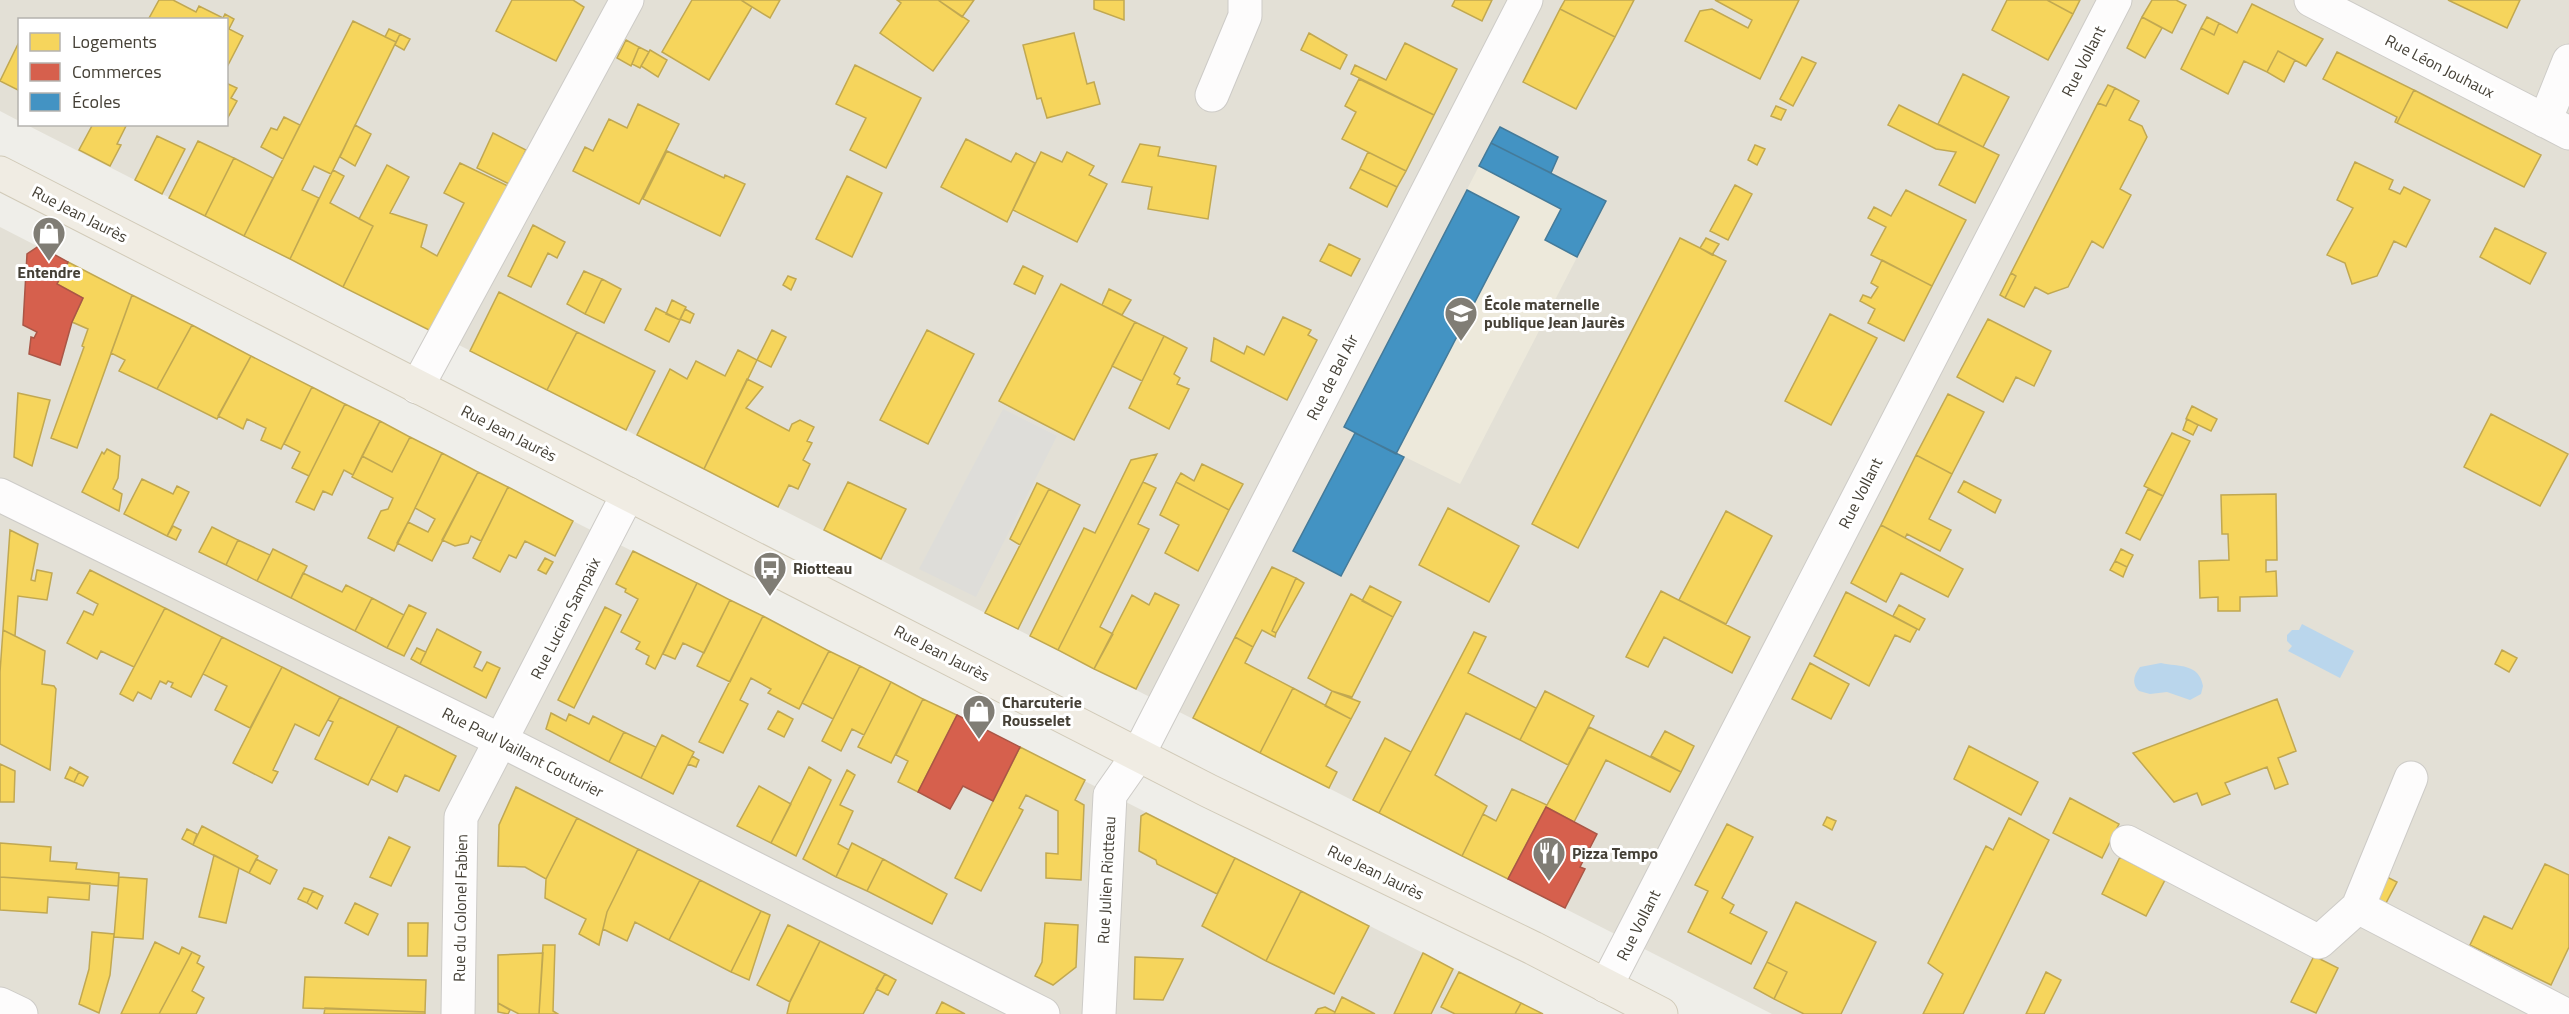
<svg xmlns="http://www.w3.org/2000/svg" width="2569" height="1014" viewBox="0 0 2569 1014" font-family="'Titillium Web',sans-serif">
<style>
.residential{fill:#e3e0d6}
.education{fill:#ede9db}
.parking{fill:#deddd9}
.water{fill:#bad6ec}
.homes{fill:#f6d55c;stroke:#c1a851;stroke-width:1.5}
.shops{fill:#d6604d;stroke:#aa5646;stroke-width:1.5}
.schools{fill:#4393c3;stroke:#447a99;stroke-width:1.5}
.lines{fill:none;stroke-linecap:round;stroke-linejoin:round}
.minor-casing{stroke:#cdcbc7;stroke-width:35}
.major-casing{stroke:#d1cab8;stroke-width:35}
.minor{stroke:#fdfcfc;stroke-width:33}
.major{stroke:#f0ece3;stroke-width:33}
.labels{text-anchor:middle;stroke-width:6;stroke-linejoin:round;paint-order:stroke}
.street-label{font-size:16px;fill:#454036;stroke:#fff}
.poi-label{font-size:16px;font-weight:bold;fill:#454036;stroke:#fff;text-anchor:start}
</style>
<rect width="100%" height="100%" fill="#efeee9"/>
<path class="residential" d="M0,0h2569v1014h-797l-1745,-889 199,-1v-104h-206l-1,101 -19,-10z
M0,227l573,294 970,493h-1543z"/>
<path class="education" d="M1491,143l115,58 -146,283 -116,-57z"/>
<path class="parking" d="M1003,409l54,27 -81,161 -57,-28z"/>
<path class="water" d="M2302,624l52,27 -14,27 -52,-27 4,-5 -5,-5v-6l5,-5h7z
M2161,663c18,4 38,0 42,23l-2,8 -11,6 -23,-8 -17,2 -11,-3c-8,-8 -5,-16 1,-24z"/>
<path class="homes" d="M159,0h14l23,12 3,-6 24,12 2,-4 9,5 -5,10 14,7 -17,33v-49h-78z
M512,0h61l11,7 -28,54 -60,-30z
M692,0h49l11,7 -43,73 -47,-28z
M741,0h39l-10,18z
M897,0h41l31,21 -36,50 -53,-38 21,-30z
M938,0h36l-12,17z
M1094,0h30v20l-30,-11z
M1455,0h37l-10,21 -30,-15z
M1565,0h69l-19,37 -55,-28z
M1715,0h84l-39,79 -75,-38 15,-30 12,-2 36,19 4,-8z
M2007,0h40l26,14 -25,46 -56,-30z
M2047,0h33l-7,14z
M2152,0h24l10,5 -14,28 -30,-16z
M2448,0h72l-13,28z
M2252,4l71,35 -17,27 -28,-15 -11,21 -23,-11 -16,33 -47,-25 20,-41 13,7 5,-12 18,10z
M1560,9l55,28 -39,72 -53,-27z
M2142,17l20,11 -17,30 -18,-10z
M2207,17l12,6 -5,12 -13,-7z
M353,21l43,21 -65,132 -17,-8 -12,24 17,8 -29,61 -46,-23z
M389,29l11,5 -4,8 -11,-5z
M1074,33l13,51 7,-2 6,22 -53,14 -6,-20 -4,1 -14,-54z
M1309,33l38,22 -7,14 -39,-19z
M400,34l10,5 -6,11 -9,-5z
M20,40v51l-20,-10z
M626,40l13,7 -8,19 -14,-8z
M1405,43l52,26 -23,46 -83,-41 4,-9 31,15z
M639,47l10,5 -9,16 -8,-4z
M650,50l17,10 -9,17 -17,-11z
M2278,51l17,9 -11,22 -17,-10z
M2337,52l77,38 -17,33 -2,-1 2,-5 -74,-38z
M1802,57l14,6 -23,43 -13,-7z
M855,65l66,33 -35,70 -36,-18 16,-32 -30,-14z
M1963,74l46,23 -26,50 -45,-23z
M1359,79l75,36 -28,56 -64,-32 14,-27 -11,-6z
M226,83l11,5 -6,10 6,3 -11,20z
M2108,85l7,3 -9,18 -8,-3z
M2115,88l24,13 -10,19 13,6 5,11 -27,52 11,6 -28,53 -11,-7 -24,46 -20,7 -13,-7 -11,20 -19,-9 11,-22 -5,-3 87,-170 8,3z
M2414,90l127,65 -17,32 -127,-64z
M638,104l41,20 -40,80 -66,-33 12,-24 8,4 16,-32 18,9z
M1899,105l100,50 -24,48 -36,-18 17,-33 -20,-3 -48,-24z
M1776,106l10,4 -5,10 -10,-4z
M284,117l16,8 -17,34 -22,-12 10,-19 6,2z
M93,124h34l-10,20 4,1 -11,21 -31,-16z
M355,125l16,9 -16,32 -15,-9z
M493,133l33,17 -17,34 -32,-16z
M157,136l28,13 -23,45 -27,-14z
M966,139l45,23 5,-9 19,10 -28,59 -66,-35z
M198,141l36,17 -29,58 -36,-18z
M1140,144l20,3 -2,9 58,10 -8,53 -60,-10 4,-22 -30,-5z
M1755,145l10,4 -8,16 -9,-5z
M667,151l57,27 1,-3 20,9 -25,52 -77,-37z
M1041,152l21,10 5,-10 27,14 -5,9 18,9 -30,58 -64,-32z
M1368,152l38,19 -9,16 -37,-18z
M234,158l39,20 -29,58 -39,-20z
M2355,162l38,18 -4,9 11,5 4,-7 26,13 -24,47 -12,-6 -17,35 -25,8 -7,-21 -18,-8 26,-47 -16,-8z
M460,163l48,23 -73,147 -92,-46 30,-61 -14,-7 28,-54 22,12 -19,36 37,12 -6,22 16,9 27,-53 -20,-10z
M1360,169l37,18 -10,20 -37,-19z
M333,170l11,6 -14,27 43,23 -30,61 -53,-28z
M847,176l35,17 -30,64 -36,-18z
M1735,185l17,9 -24,46 -18,-9z
M1906,190l60,30 -34,66 -61,-31 15,-28 -18,-9 6,-11 17,9z
M533,225l32,17 -8,16 -9,-5 -17,34 -23,-11z
M2495,228l51,25 -16,31 -50,-27z
M1680,238l46,23 -148,287 -46,-24z
M1706,238l13,6 -7,11 -12,-7z
M1329,244l31,15 -9,17 -31,-15z
M1882,260l50,26 -28,55 -36,-18 7,-14 -15,-8 3,-6 8,3 7,-11 -7,-4z
M68,262l64,33 -55,153 -26,-10 33,-91 -2,-1 6,-17 -16,-7 11,-24 -26,-14z
M1023,266l20,10 -8,18 -21,-10z
M584,271l18,8 -17,35 -18,-10z
M2011,273l5,3 -11,22 -5,-3z
M788,276l8,3 -5,11 -8,-5z
M602,279l19,10 -17,34 -19,-9z
M1061,284l74,38 -61,118 -75,-39z
M1109,289l22,11 -9,15 -20,-10z
M499,292l78,40 -30,58 -77,-39z
M132,295l60,30 -35,64 -38,-18 6,-11 -14,-7z
M672,300l14,7 -6,13 -14,-6z
M656,308l24,12 -11,22 -24,-12z
M685,309l9,5 -4,9 -10,-4z
M1830,314l47,24 -46,87 -46,-24z
M1283,317l28,13 -3,5 9,5 -30,60 -76,-39 3,-23 30,16 3,-8 17,9z
M1988,319l63,32 -17,35 -18,-9 -13,25 -46,-25z
M1135,322l29,14 -22,45 -30,-15z
M192,325l59,31 -34,63 -60,-30z
M772,330l14,7 -15,30 -14,-7z
M927,330l47,24 -46,90 -48,-24z
M577,332l78,39 -29,59 -79,-40z
M1164,336l23,12 -13,26 6,4 -3,6 12,5 -20,40 -40,-21z
M738,350l19,10 -53,109 -67,-34 33,-66 17,10 9,-18 29,15z
M251,356l61,31 -31,62 -20,-9 5,-12 -19,-9 -4,10 -25,-13z
M747,379l16,8 -17,21 43,23 3,-7 8,-4 14,7 -7,14 5,2 -9,17 7,4 -12,25 -9,-4 -11,22 -74,-38z
M312,387l33,17 -36,72 -17,-8 8,-16 -16,-8z
M18,393l32,7 -18,66 -18,-9z
M1948,394l36,18 -32,62 -36,-19z
M345,404l35,17 -27,54 -9,-5 -12,25 -9,-4 -9,19 -18,-8z
M2192,406l25,13 -6,12 -25,-12z
M2491,414l77,40 -28,52 -76,-39z
M2187,419l11,6 -5,10 -10,-5z
M380,421l30,16 -18,35 -30,-16z
M2172,433l18,8 -27,55 -19,-10z
M410,437l32,16 -48,98 -26,-13 13,-27 7,-2 5,-11 -41,-21 10,-21 30,16z
M107,449l13,7 -2,22 -5,11 9,5 -3,17 -37,-19 20,-40 2,2z
M442,453l36,19 -46,89 -35,-18 11,-21 20,10 7,-13 -20,-11z
M1157,454l-99,196 -28,-14 54,-108 11,5 36,-73z
M1916,455l36,19 -23,45 22,11 -11,21 -33,-17 -2,4 -24,-13z
M1202,464l41,20 -14,26 -53,-28 5,-9 13,8z
M478,472l30,15 -27,54 -10,-5 -3,7 -13,3 -13,-6z
M142,479l31,15 4,-8 12,6 -22,44 -43,-22z
M1964,481l37,19 -6,13 -37,-21z
M848,482l58,27 -25,50 -57,-29z
M1143,482l13,6 -18,36 11,5 -49,98 13,7 -19,35 -36,-19z
M1176,482l53,28 -31,61 -33,-18 14,-28 -19,-10z
M1037,483l12,6 -29,56 -10,-6z
M508,487l65,34 -18,35 -30,-15 -9,17 -7,-3 -9,17 -27,-14z
M1049,489l31,16 -62,124 -33,-16z
M2148,489l15,7 -23,44 -14,-7z
M2276,494l1,66h-11v12l10,-1 1,25 -37,1v14h-22v-14l-18,1 -1,-37 30,-1 -1,-26h-6l-1,-39z
M1448,508l71,38 -30,56 -70,-37z
M1726,511l46,25 -46,88 -47,-24z
M1881,525l82,44 -15,28 -47,-24 -15,29 -35,-19z
M173,526l8,4 -5,10 -9,-4z
M212,527l26,13 -12,25 -27,-13z
M10,530l28,14 -7,36 4,1 2,-11 15,3 -5,27 -29,-4 -3,40 -12,-6z
M238,540l32,15 -13,26 -31,-16z
M273,549l34,17 -16,32 -34,-17z
M2121,549l12,6 -6,12 -12,-6z
M633,551l64,32 -42,86 -9,-5 3,-8 -13,-7 4,-7 -19,-10 17,-33 -13,-7 1,-3 -10,-5z
M545,558l8,4 -7,12 -8,-4z
M2115,561l12,6 -4,10 -13,-7z
M1272,567l24,11 -24,53 4,2 -1,4 -13,-7 -9,17 -18,-10z
M90,570l75,38 -31,59 -33,-16 -4,8 -30,-16 17,-32 9,4 5,-11 -21,-11z
M303,573l39,19 4,-7 26,13 -17,33 -64,-33z
M1296,578l8,5 -28,50 -4,-2z
M697,583l33,17 -26,53 -21,-10 -8,16 -12,-5z
M1370,586l31,16 -8,15 -31,-16z
M1661,591l89,46 -18,36 -68,-36 -16,30 -22,-10z
M1846,592l71,37 -7,13 -15,-7 -26,51 -55,-30z
M1155,593l24,12 -43,84 -42,-20 38,-74 17,10z
M1351,594l42,23 -41,80 -20,-6 -24,-13z
M372,598l32,17 -17,33 -32,-17z
M730,600l33,16 -33,66 -33,-16z
M409,605l17,8 -22,43 -17,-8z
M1899,605l26,14 -6,11 -26,-14z
M605,607l16,8 -47,93 -16,-8z
M165,608l57,29 -31,60 -20,-10 2,-4 -5,-2 -2,3 -6,-3 -9,18 -13,-7 -5,9 -13,-7z
M763,616l66,35 -30,58 -31,-16 3,-4 -20,-11 -11,22 8,4 -25,49 -24,-11z
M437,629l44,23 -7,15 8,4 5,-9 13,6 -14,30 -66,-34z
M3,630l42,21 -3,33 12,2 2,3 -6,81 -50,-26v-72z
M1474,632l12,5 -18,36 68,35 -16,32 -54,-27 -31,62 52,31 -25,50 -83,-43z
M222,637l60,30 -32,61 -35,-18 12,-24 -24,-12z
M1235,637l18,10 -8,16 48,25 -33,65 -67,-35z
M417,648l9,4 -6,12 -9,-5z
M2502,650l15,8 -8,14 -14,-8z
M829,651l31,15 -27,53 -31,-16z
M1810,663l39,21 -18,35 -39,-20z
M860,666l31,16 -27,53 -12,-6 -11,22 -19,-10z
M282,667l58,30 -21,39 -24,-12 -22,46 5,2 -6,11 -39,-20z
M891,682l32,17 -32,64 -33,-16z
M1293,688l58,31 -25,47 11,6 -8,16 -69,-35z
M1332,691l28,11 -9,17 -26,-13z
M1545,691l49,25 -26,49 -48,-25z
M340,697l58,29 -30,59 -53,-26 18,-37 -5,-2z
M923,699l34,16 -39,77 -20,-10 10,-21 -12,-6z
M2277,699l19,52 -18,7 10,26 -13,5 -8,-22 -42,16 5,11 -28,11 -5,-12 -23,9 -41,-49z
M778,711l15,8 -9,18 -16,-8z
M551,713l15,8 3,-7 20,10 4,-8 31,16 -15,30 -63,-33z
M398,726l58,30 -17,35 -34,-16 -8,17 -26,-13z
M1589,727l92,45 -11,20 -64,-32 -32,62 -28,-15z
M1665,731l29,15 -13,26 -30,-16z
M624,732l32,15 -15,31 -32,-16z
M662,735l32,17 -21,42 -32,-16z
M1385,738l26,14 -32,61 -26,-13z
M1969,746l69,36 -17,33 -67,-36z
M1020,747l65,33 -10,20 9,5 -3,75 -35,-2v-25l12,1v-43l-32,-16 -7,13 4,2 -42,81 -26,-13z
M692,756l7,4 -3,7 -8,-3z
M0,764l15,7 -1,31h-14z
M70,767l9,5 -5,10 -9,-4z
M809,767l22,13 -35,76 -25,-13z
M847,770l8,5 -15,30 13,6 -15,33 11,6 -13,27 -33,-18z
M79,772l9,5 -5,9 -9,-4z
M759,786l32,18 -20,39 -34,-17z
M516,787l61,31 -31,61 -21,-12 -27,-1 1,-41z
M1512,789l35,16 -39,74 -46,-23 21,-42 13,7z
M2070,798l49,26 -17,34 -49,-25z
M1146,813l89,45 -18,36 -60,-30 -1,-4 -17,-9 2,-35z
M1827,817l9,4 -4,9 -9,-5z
M577,818l61,31 -31,63 -8,33 -20,-11 7,-15 -41,-21 1,-19z
M2009,818l40,22 -86,174h-40l20,-40 -15,-11 58,-117 7,4z
M1727,824l26,13 -31,61 12,7 -4,8 37,19 -16,32 -63,-32 20,-41 -13,-6z
M202,826l56,30 -9,17 -56,-28z
M187,829l10,5 -4,11 -11,-6z
M389,837l21,10 -19,39 -21,-9z
M0,843l51,4 -1,14 27,2 -1,6 43,4 -1,13 -118,-9z
M852,843l31,16 -16,32 -31,-14z
M638,849l62,31 -31,60 -34,-18 -8,19 -24,-12 4,-17z
M214,855l25,13 -13,55 -27,-6z
M2120,857l45,23 -19,36 -44,-22z
M1235,858l66,33 -35,70 -64,-35z
M256,859l21,11 -7,14 -21,-11z
M883,859l64,35 -15,30 -65,-33z
M2545,864l24,11v72l-18,38 -81,-40 14,-29 28,13z
M2385,876l12,6 -12,23 -11,-6z
M0,877l90,6 -1,17 -41,-3 -1,16 -47,-3z
M119,877l28,2 -4,60 -29,-2z
M700,880l61,31 -30,61 -62,-32z
M304,888l9,3 -6,12 -9,-4z
M313,891l10,5 -6,13 -10,-6z
M1301,891l68,35 -35,68 -68,-33z
M1796,902l80,40 -35,72h-37l-30,-15 13,-27 -20,-10z
M355,903l23,11 -10,21 -23,-12z
M761,911l9,4 -21,65 -18,-8z
M408,923h20l-1,33h-19z
M1045,923l33,2 -2,42 -23,18 -18,-9 7,-14z
M788,925l32,16 -30,61 -33,-17z
M92,932l22,2 -4,41 -11,38 -20,-9 10,-35z
M820,941l65,33 -22,40h-76l3,-13z
M155,942l24,12 3,-7 10,5 -33,62h-38z
M543,945h12l-2,66 5,3h-19z
M192,952l8,4 -3,7 7,4 -12,24 12,7 -8,16h-37z
M543,953l-4,61h-20l-21,-11v-48z
M1423,953l30,16 -22,45h-37z
M2314,956l24,12 -22,45 -25,-11z
M1135,957l48,2 -20,41 -29,-1z
M1767,962l20,10 -13,27 -20,-11z
M1459,972l62,31 -6,11h-60l-14,-7z
M2046,972l15,8 -17,34h-18z
M885,974l11,6 -8,15 -12,-6z
M305,977l121,3 -1,32 -122,-4z
M1342,997l33,17h-41z
M942,1002l23,12h-29z
M498,1003l12,7 -2,4 -10,-2z
M1521,1003l22,11h-28z
M1325,1007l10,5 -1,2h-19l3,-5z
M325,1008l100,4v2h-101z"/>
<path class="shops" d="M39,246l29,16 -11,22 26,14 -11,24 -12,43 -31,-11 2,-17 3,1 3,-6 -14,-7 4,-71z
M957,715l63,32 -27,54 -30,-15 -13,23 -32,-17z
M1546,807l51,27 -17,33 5,2 -20,39 -57,-29z"/>
<path class="schools" d="M1500,127l58,30 -7,16 -60,-30z
M1491,143l115,58 -29,56 -32,-17 16,-31 -82,-43z
M1467,190l52,27 -123,237 -52,-27z
M1355,433l49,24 -63,119 -48,-25z"/>
<g class="lines">
<defs>
<path id="minor" d="M2311,0l258,133
M1212,95l33,-79v-16
M2545,121l24,-60
M417,387l210,-387
M0,495l502,246 541,273
M2411,778l-53,129 206,107
M2127,842l192,100 39,-35
M1606,986l509,-986
M0,1004l21,10
M458,1014l3,-197 167,-323
M1099,1014l11,-219 28,-40 388,-755"/>
<path id="major" d="M0,173l1209,618 324,157 128,66"/>
</defs>
<use href="#minor" class="minor-casing"/>
<use href="#major" class="major-casing"/>
<use href="#minor" class="minor"/>
<use href="#major" class="major"/>
</g>
<defs>
<symbol id="shop-pin" viewBox="-11 -11 22 30"><path d="M0 17L-7.5 6A9.5 9.5 0 1 1 7.5 6Z" fill="#807d75" stroke="#fff"/><path d="M-5-2.5h2.3a2.7 3.5 0 0 1 5.4 0H5L5.5 6h-11ZM-1.5-2.5h3a1.5 2.3 0 0 0-3 0Z" fill="#fff"/></symbol>
<symbol id="school-pin" viewBox="-11 -11 22 30"><path d="M0 17L-7.5 6A9.5 9.5 0 1 1 7.5 6Z" fill="#807d75" stroke="#fff"/><path d="M0-5L7-2L0 1L-7-2ZM-4 1L0 2.5L4 1V4Q0 6-4 4Z" fill="#fff"/></symbol>
<symbol id="bus-pin" viewBox="-11 -11 22 30"><path d="M0 17L-7.5 6A9.5 9.5 0 1 1 7.5 6Z" fill="#807d75" stroke="#fff"/><path d="M-5-6H5V4H4V6H2V4H-2V6H-4V4H-5ZM-3.5-4V0h7V-4ZM-3.5 1.2v1.5H-2V1.2ZM2 1.2v1.5H3.5V1.2Z" fill="#fff"/></symbol>
<symbol id="restaurant-pin" viewBox="-11 -11 22 30"><path d="M0 17L-7.5 6A9.5 9.5 0 1 1 7.5 6Z" fill="#807d75" stroke="#fff"/><path d="M-5-6h1v4h1v-4h1v4h1v-4h1v5L-1.5 .5V6h-2V.5L-5-1ZM5-6V6H3V1.5H1.5Q1.5-4 5-6Z" fill="#fff"/></symbol>
</defs>
<g fill-rule="evenodd">
<use href="#shop-pin" x="30" y="214" width="38" height="52"/>
<use href="#school-pin" x="1442" y="294" width="38" height="52"/>
<use href="#bus-pin" x="751" y="549" width="38" height="52"/>
<use href="#shop-pin" x="960" y="692" width="38" height="52"/>
<use href="#restaurant-pin" x="1530" y="834" width="38" height="52"/>
</g>
<g class="labels">
<g class="street-label">
<text transform="translate(2083 61) rotate(-63)" y="6">Rue Vollant</text>
<text transform="translate(2440 66) rotate(27)" y="6">Rue Léon Jouhaux</text>
<text transform="translate(80 214) rotate(27)" y="6">Rue Jean Jaurès</text>
<text transform="translate(1332 377) rotate(-63)" y="6">Rue de Bel Air</text>
<text transform="translate(509 433) rotate(27)" y="6">Rue Jean Jaurès</text>
<text transform="translate(1860 493) rotate(-63)" y="6">Rue Vollant</text>
<text transform="translate(565 618) rotate(-63)" y="6">Rue Lucien Sampaix</text>
<text transform="translate(942 653) rotate(27)" y="6">Rue Jean Jaurès</text>
<text transform="translate(523 752) rotate(27)" y="6">Rue Paul Vaillant Couturier</text>
<text transform="translate(1376 872) rotate(26)" y="6">Rue Jean Jaurès</text>
<text transform="translate(1106 880) rotate(-87)" y="6">Rue Julien Riotteau</text>
<text transform="translate(460 908) rotate(-89)" y="6">Rue du Colonel Fabien</text>
<text transform="translate(1638 925) rotate(-63)" y="6">Rue Vollant</text>
</g>
<g class="poi-label">
<text x="49" y="278" text-anchor="middle">Entendre</text>
<text x="1484" y="310">École maternelle<tspan x="1484" dy="18">publique Jean Jaurès</tspan></text>
<text x="793" y="574">Riotteau</text>
<text x="1002" y="708">Charcuterie<tspan x="1002" dy="18">Rousselet</tspan></text>
<text x="1572" y="859">Pizza Tempo</text>
</g>
</g>
<rect x="18" y="18" width="210" height="108" fill="#ffffff" stroke="#b5b3af" stroke-width="1.5"/>
<rect x="30" y="33" width="30" height="18" fill="#f6d55c" stroke="#b5b3af" stroke-width="1.5"/>
<text x="72" y="48" font-size="18" fill="#454036">Logements</text>
<rect x="30" y="63" width="30" height="18" fill="#d6604d" stroke="#b5b3af" stroke-width="1.5"/>
<text x="72" y="78" font-size="18" fill="#454036">Commerces</text>
<rect x="30" y="93" width="30" height="18" fill="#4393c3" stroke="#b5b3af" stroke-width="1.5"/>
<text x="72" y="108" font-size="18" fill="#454036">Écoles</text>
</svg>
